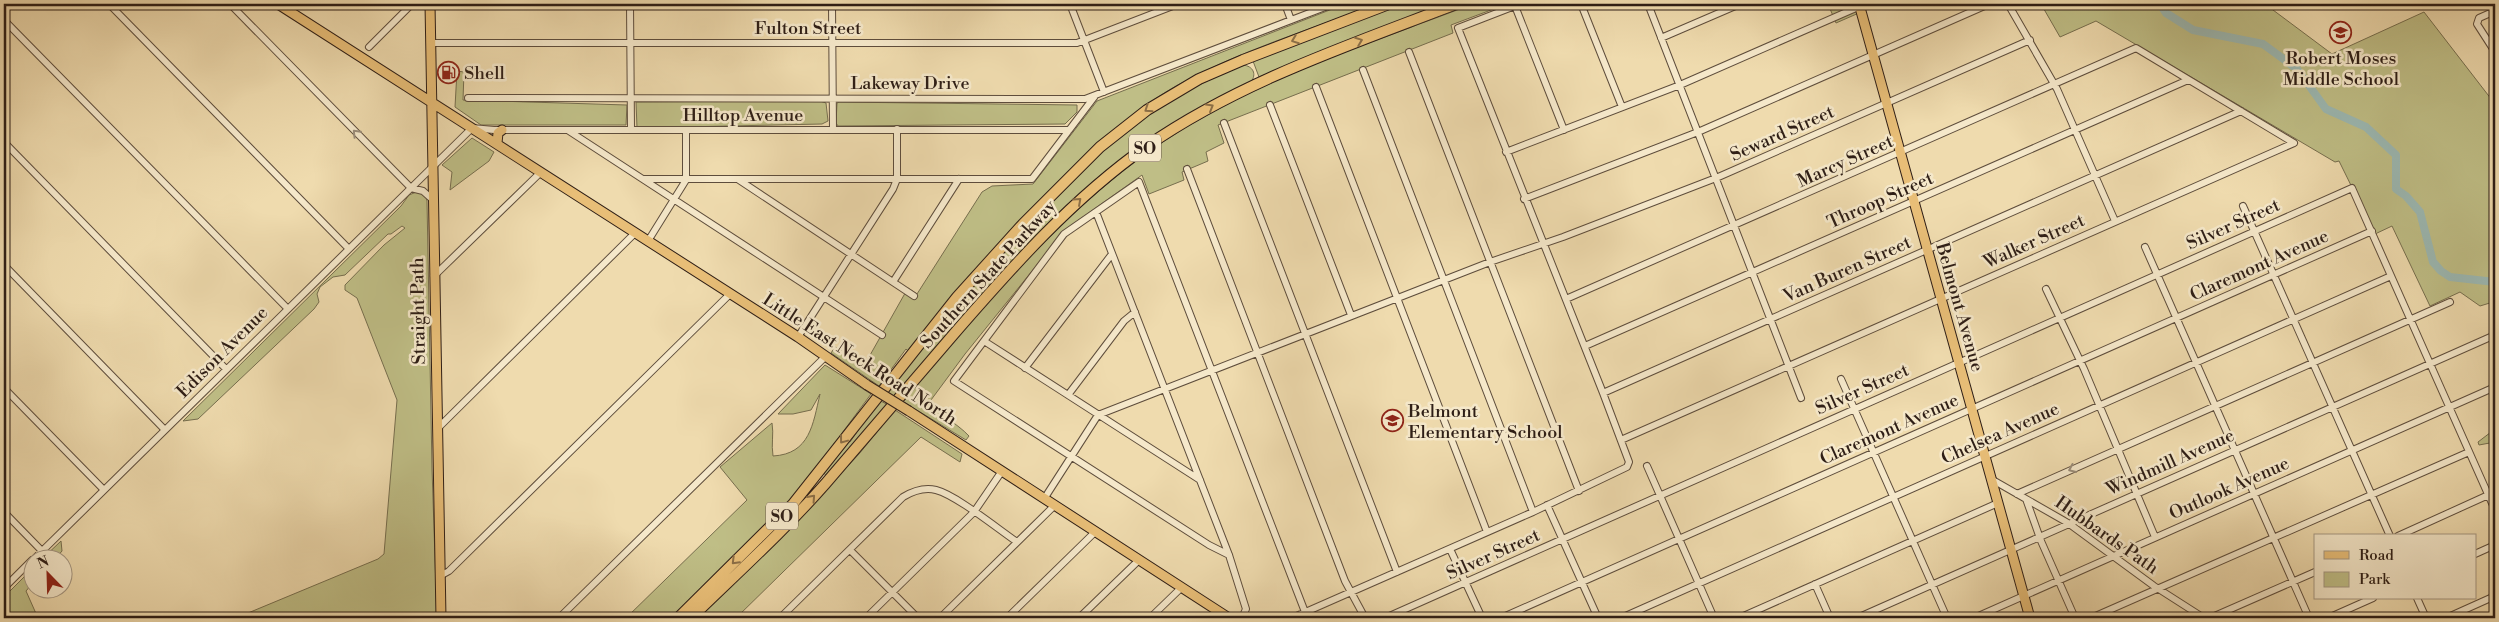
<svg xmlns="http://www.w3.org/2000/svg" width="2499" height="622" viewBox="0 0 2499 622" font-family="'Libre Bodoni',serif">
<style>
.green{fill:#bfbe86;stroke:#766e4e}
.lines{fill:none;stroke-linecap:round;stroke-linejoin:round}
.river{stroke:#9cb9b3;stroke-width:8}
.minor-casing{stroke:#5e4d3c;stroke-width:8}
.major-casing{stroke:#2e1e16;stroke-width:11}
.highway-casing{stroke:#2e1e16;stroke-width:12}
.minor{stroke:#f5e8ca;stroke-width:6}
.major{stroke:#e8be77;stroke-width:9}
.highway{stroke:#e8be77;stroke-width:10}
.major-bridge-casing{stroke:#2e1e16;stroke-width:11;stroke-linecap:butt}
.major-bridge{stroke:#e8be77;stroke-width:9}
.oneway{stroke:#8b6e46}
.oneway2{stroke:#9b8d79}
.labels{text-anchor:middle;stroke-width:5;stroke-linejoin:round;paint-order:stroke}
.shield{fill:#f5e8ca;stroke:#6a5b4c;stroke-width:1}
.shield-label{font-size:16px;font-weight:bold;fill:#2e1e16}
.street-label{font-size:18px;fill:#2e1e16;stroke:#f5e8ca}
.poi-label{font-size:18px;fill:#2e1e16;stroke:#f5e8ca;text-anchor:start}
</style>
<rect width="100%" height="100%" fill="#efdbae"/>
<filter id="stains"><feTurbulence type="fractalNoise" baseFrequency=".004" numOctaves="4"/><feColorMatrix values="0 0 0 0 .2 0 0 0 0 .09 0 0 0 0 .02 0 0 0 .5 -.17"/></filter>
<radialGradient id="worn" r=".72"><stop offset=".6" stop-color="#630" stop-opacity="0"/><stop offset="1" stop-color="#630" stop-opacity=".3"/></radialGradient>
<path class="green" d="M1345,4h31c-66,26 -138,47 -200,82 -58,33 -102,81 -147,129 -42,45 -82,89 -121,136l-2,-2 -27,37 -48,-33 4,-6 30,17 43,-76 9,6 65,-102 10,-6 41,-2 64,-83z
M1402,4h45l-188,73 -6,-16z
M1473,4h34l-56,21 2,8 -235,92 6,18 -18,9 2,9 -26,11 2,8 -35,14 -7,-19 -76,54 -101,125 -34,46c7,15 26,23 38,36l-3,4 -64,-39c92,-105 181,-219 307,-287 83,-46 175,-76 264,-110z
M1828,4h37l3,5 -32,14z
M2041,4h224l67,50 92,-42 71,92v201l-2,-3 -13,4 -20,-14 -30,14 -38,-80 -17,8 -36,-73 -4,1 -239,-141 -36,16z
M1243,65c10,1 14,9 8,17l-39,20 -158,116 -34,34 -103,119 -1,-1 -21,27 -9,-6c55,-68 111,-135 173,-197 23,-23 46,-47 72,-67 34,-26 73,-46 112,-62z
M457,71l7,1 -1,28 164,5 -1,20h-145l-26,-18z
M820,101l6,2 2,18 -6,3 -185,4 -1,-26z
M839,102l238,3v7l-12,12 -227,2 -2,-3 1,-20z
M472,138l22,14 -5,9 -39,29 2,-18 -10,-7z
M419,191l7,6 1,4 5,268 5,149h-201l142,-59 6,-5 13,-154 -40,-102 -12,-8v-5l39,-40 21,-17 -3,-2 -11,8h-3l-43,41 -12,2 -13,10 -3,7 2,8 -5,7 -116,110 -15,2 218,-215 8,-11z
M825,365l46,29 -69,93 -34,37 -97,94h-45l121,-118 -27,-33 52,-44c2,11 -1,21 1,33 37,-2 40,-32 47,-62l-9,16 -18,4h-15z
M879,400l9,5 -25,27 -36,45 -3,-4 24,-32 2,1z
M895,410l67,44 -2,8 -39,-25 -185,181h-37l100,-100 60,-64z
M2495,429v13l-16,3 -1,-3z
M61,541l1,10 -7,8h-13z
M32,569v15l-6,7 12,27h-34v-21z"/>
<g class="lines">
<path class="river" d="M2160,4l6,9 27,17 70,14 34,25 29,40 40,18 30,28v34l10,7 14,16 13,50 8,9 9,6 45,5"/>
<defs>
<path id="minor" d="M109,4l240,245
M230,4l181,184 12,3 9,8
M630,4l1,126
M832,4l1,126
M1070,4l34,88
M1285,4l6,16
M1581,4l41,103
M1648,4l153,394
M2008,4l49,85 58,132
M1515,6l49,124
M2495,11l-16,7 -2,6 18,28
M4,20l284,289
M1661,38l79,-34
M430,43h647l101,-39
M369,47l43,-43
M1409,52l170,439
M1363,70l170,442
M1316,87l171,445
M468,98l617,1 248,-95
M1270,105l81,210
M1224,123l173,449
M569,131l313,204
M4,142l222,227
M1506,152l174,-67 185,-81
M1187,169l158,412 20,37
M643,179h389l63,-83
M739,180l175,116
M1524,199l174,-67 291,-128
M2243,206l147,330
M1096,212l133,343 17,54 -4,9
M648,241l38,-61v-50
M2145,247l164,371
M4,265l161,165
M434,276l107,-104
M893,282l66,-103
M2046,289l38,80 71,168
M1566,299l570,-251 158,95
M798,337l95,-148 4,-10v-50
M984,341l216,139
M1585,346l603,-266
M1025,368l87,-114
M1841,379l106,239
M4,388l100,102
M1603,393l638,-282
M1068,395l56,-74 11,-9
M437,429l198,-196
M1621,440l673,-297
M1647,466l67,152
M1991,479l77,44 86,63 50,32
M2017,494l433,-192
M1044,499l54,-84 392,-153 73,-25 153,-59 314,-138
M2026,499l15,42 34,77
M1547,505l51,113
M4,512l38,39
M2398,536l97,-44
M1450,549l32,69
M850,550l68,68
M2475,554l20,-9
M1229,555l-20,-10 -255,-164 110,-147 75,-52 166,430
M33,560l439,-432 22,2h575
M440,576l9,-5 281,-277
M1815,584l15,34
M4,588l28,-28
M2417,598l9,20
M559,618l266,-261
M780,618l123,-121c10,-6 21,-10 33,-7 20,5 62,39 81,52
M866,618l108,-106 28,-41
M940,618l114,-112
M1007,618l88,-86
M1079,618l60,-58
M1150,618l32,-31
M1292,618l241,-106 94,-45 2,-5 -26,-69 -145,-365 62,-24
M1385,618l967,-430 143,322
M1501,618l871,-387
M1621,618l770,-342
M1739,618l259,-115
M1857,618l638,-283
M1974,618l521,-231
M2091,618l378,-166
M2210,618l105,-46
M2328,618l45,-20
M2446,618l49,-22"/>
<path id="major" d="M278,4l520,333 69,48
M430,4l11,614
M1859,4l171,614
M497,143l1,-10 4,-3
M909,411l320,207"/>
<path id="highway" d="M678,618l115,-114 164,-207 66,-73 77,-77 47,-37 52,-31 44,-19 146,-56
M691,618c45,-44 93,-87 135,-135 42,-49 85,-99 127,-148 60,-69 119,-136 194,-189 94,-65 203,-101 309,-142"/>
</defs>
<use href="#minor" class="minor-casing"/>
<use href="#major" class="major-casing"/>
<use href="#highway" class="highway-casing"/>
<use href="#minor" class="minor"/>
<use href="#major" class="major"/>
<use href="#highway" class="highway"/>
<defs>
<path id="major-bridge" d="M867,385l42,26"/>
</defs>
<use href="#major-bridge" class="major-bridge-casing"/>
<use href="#major-bridge" class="major-bridge"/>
</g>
<defs><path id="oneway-chevron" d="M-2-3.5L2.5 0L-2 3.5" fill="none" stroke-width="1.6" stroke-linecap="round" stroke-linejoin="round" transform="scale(1.25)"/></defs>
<g class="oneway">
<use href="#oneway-chevron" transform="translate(1295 40) rotate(159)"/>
<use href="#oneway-chevron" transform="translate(1359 41) rotate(-21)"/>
<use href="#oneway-chevron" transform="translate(1210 107) rotate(-30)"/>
<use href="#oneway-chevron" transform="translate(1148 109) rotate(146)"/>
<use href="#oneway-chevron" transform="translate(1078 201) rotate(-42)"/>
<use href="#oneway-chevron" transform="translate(843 440) rotate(127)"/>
<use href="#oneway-chevron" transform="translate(812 498) rotate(-48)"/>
<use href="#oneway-chevron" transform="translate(735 561) rotate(135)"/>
</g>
<g class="oneway2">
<use href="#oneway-chevron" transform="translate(356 133) rotate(-134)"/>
<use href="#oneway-chevron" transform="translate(2072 469) rotate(156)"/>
</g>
<defs>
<symbol id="school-ring" viewBox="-11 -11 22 22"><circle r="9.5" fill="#f5e8ca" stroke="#8f2418" stroke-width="1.5"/><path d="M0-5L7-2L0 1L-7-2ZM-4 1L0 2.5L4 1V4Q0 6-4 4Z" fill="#8f2418"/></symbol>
<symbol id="fuel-ring" viewBox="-11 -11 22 22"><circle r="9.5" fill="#f5e8ca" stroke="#8f2418" stroke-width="1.5"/><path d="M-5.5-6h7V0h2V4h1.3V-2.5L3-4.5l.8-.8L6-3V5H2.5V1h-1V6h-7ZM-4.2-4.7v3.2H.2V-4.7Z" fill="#8f2418"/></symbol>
</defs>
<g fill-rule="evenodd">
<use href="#school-ring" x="2328" y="20" width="25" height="25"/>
<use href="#fuel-ring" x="436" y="60" width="25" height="25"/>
<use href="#school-ring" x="1380" y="408" width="25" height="25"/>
</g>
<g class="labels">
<g class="shield">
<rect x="1129" y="134.5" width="32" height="27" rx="4"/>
<rect x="766" y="502.5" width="32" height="27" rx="4"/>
</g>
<g class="shield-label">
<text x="1145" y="154">SO</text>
<text x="782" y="522">SO</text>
</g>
<g class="street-label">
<text x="808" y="34">Fulton Street</text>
<text x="910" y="89">Lakeway Drive</text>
<text x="743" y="121">Hilltop Avenue</text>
<text transform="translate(1782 133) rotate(-24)" y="6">Seward Street</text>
<text transform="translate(1845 161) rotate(-24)" y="6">Marcy Street</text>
<text transform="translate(1880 200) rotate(-24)" y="6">Throop Street</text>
<text transform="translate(2233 224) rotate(-24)" y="6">Silver Street</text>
<text transform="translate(2034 241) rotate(-24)" y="6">Walker Street</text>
<text transform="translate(2259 265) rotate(-24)" y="6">Claremont Avenue</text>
<text transform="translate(1847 269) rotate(-24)" y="6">Van Buren Street</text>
<text transform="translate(988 274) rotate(-48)" y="6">Southern State Parkway</text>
<text transform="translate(1960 307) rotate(74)" y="6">Belmont Avenue</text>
<text transform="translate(418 311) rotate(-91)" y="6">Straight Path</text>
<text transform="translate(222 352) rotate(-45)" y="6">Edison Avenue</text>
<text transform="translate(860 359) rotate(33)" y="6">Little East Neck Road North</text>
<text transform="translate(1862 389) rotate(-24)" y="6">Silver Street</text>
<text transform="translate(1889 429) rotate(-24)" y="6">Claremont Avenue</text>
<text transform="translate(2000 433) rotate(-24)" y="6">Chelsea Avenue</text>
<text transform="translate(2170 462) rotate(-24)" y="6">Windmill Avenue</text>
<text transform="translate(2229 488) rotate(-24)" y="6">Outlook Avenue</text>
<text transform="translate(2107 535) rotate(35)" y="6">Hubbards Path</text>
<text transform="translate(1493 554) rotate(-24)" y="6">Silver Street</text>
</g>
<g class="poi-label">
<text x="2341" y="64" text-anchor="middle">Robert Moses<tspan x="2341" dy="21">Middle School</tspan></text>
<text x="464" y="79">Shell</text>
<text x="1408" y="417">Belmont<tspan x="1408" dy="21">Elementary School</tspan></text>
</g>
</g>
<rect width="2499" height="622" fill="none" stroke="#efdbae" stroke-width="20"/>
<rect x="5" y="5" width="2489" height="612" fill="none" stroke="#2e1e16" stroke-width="2.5"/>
<rect x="10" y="10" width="2479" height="602" fill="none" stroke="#2e1e16"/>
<rect x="2314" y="534" width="162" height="65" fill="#f5e8ca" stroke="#a59782"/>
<rect x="2324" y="551" width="25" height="8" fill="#e8be77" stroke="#a59782"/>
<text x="2359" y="560" font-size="15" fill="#2e1e16">Road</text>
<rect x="2324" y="572" width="25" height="15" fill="#bfbe86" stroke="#a59782"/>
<text x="2359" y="584" font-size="15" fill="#2e1e16">Park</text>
<g transform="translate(48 574) rotate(337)"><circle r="24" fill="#f5e8ca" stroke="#a59782"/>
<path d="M0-4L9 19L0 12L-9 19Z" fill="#8f2418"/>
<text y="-8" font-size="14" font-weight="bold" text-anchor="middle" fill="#2e1e16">N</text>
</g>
<rect width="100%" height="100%" filter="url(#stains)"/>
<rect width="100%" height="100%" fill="url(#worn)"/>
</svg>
